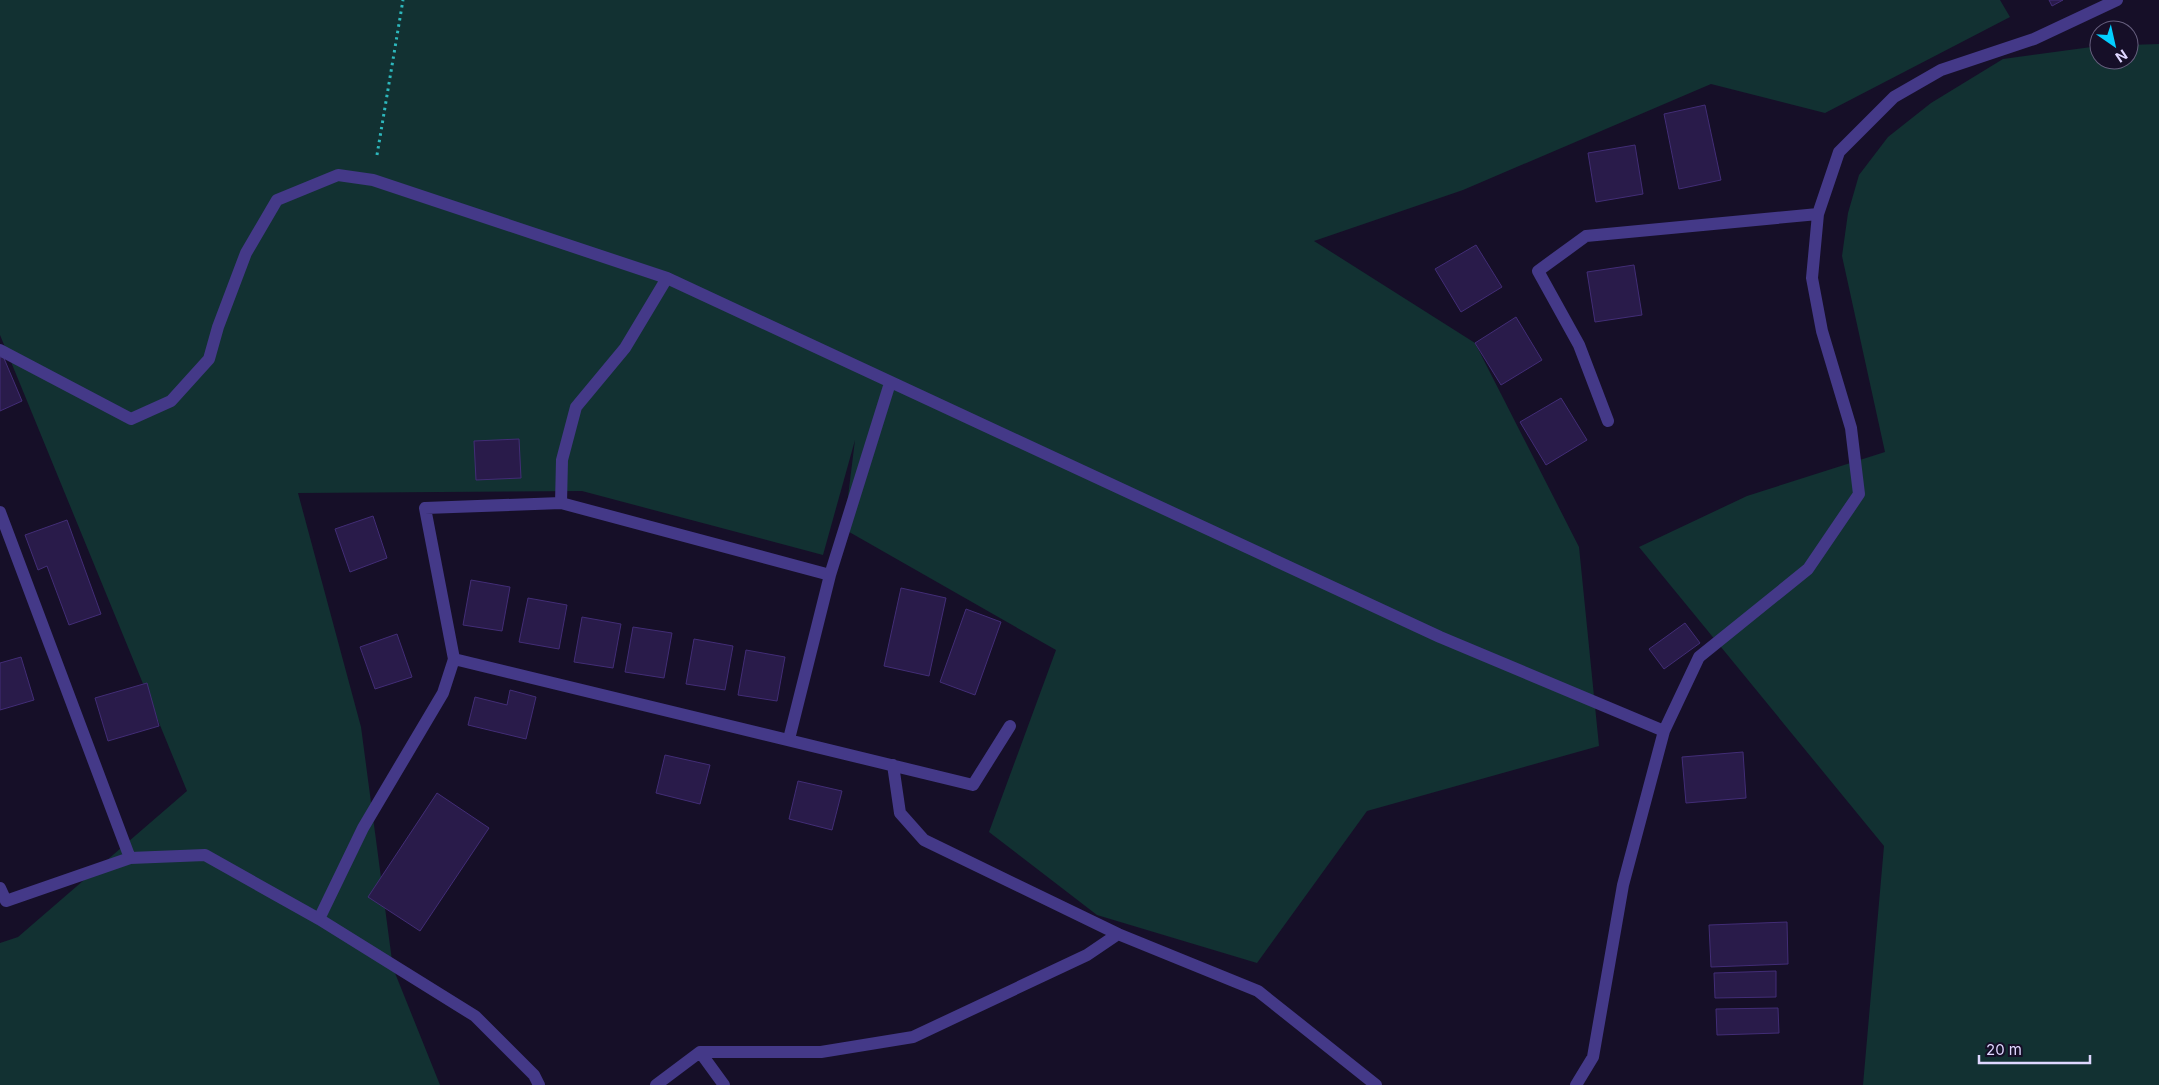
<svg xmlns="http://www.w3.org/2000/svg" width="2159" height="1085" viewBox="0 0 2159 1085" font-family="Inter,sans-serif">
<style>
.green{fill:#123132}
.building{fill:#291b4a;stroke:#422d76}
.lines{fill:none;stroke-linecap:round;stroke-linejoin:round}
.path{stroke:#2db8bd;stroke-width:3;stroke-dasharray:2.5 4;stroke-linecap:butt}
.minor{stroke:#443988;stroke-width:12}
</style>
<rect width="100%" height="100%" fill="#160f28"/>
<path class="green" d="M0,0h2000l10,17 -185,96 -114,-29 -248,106 -149,51 161,102 104,204 20,199 -232,65 -110,152 -160,-48 -108,-83 67,-182 -212,-121 11,-89 -32,115 -241,-64 -284,2 63,234 32,241 47,117h-440v-142l18,-6 169,-146 -187,-456z
M2159,44v1041h-296l21,-239 -245,-299 108,-51 138,-44 -43,-196 6,-43 11,-38 29,-38 43,-34 72,-44 96,-13v14h30v-15z"/>
<path class="building" d="M2049,0h14l-11,6z
M1705,105l16,75 -42,9 -15,-75z
M1635,145l8,49 -47,8 -8,-49z
M1476,245l26,42 -41,25 -26,-43z
M1634,265l8,50 -47,7 -8,-50z
M1516,317l26,43 -41,25 -26,-42z
M3,356l19,45 -22,10v-53z
M1561,398l26,42 -41,25 -26,-43z
M519,439l2,39 -45,2 -2,-39z
M373,516l14,42 -37,14 -15,-43z
M67,520l34,94 -32,11 -22,-59 -9,4 -13,-35z
M471,580l39,7 -8,44 -39,-6z
M901,588l45,10 -17,78 -45,-10z
M528,598l39,7 -8,44 -40,-7z
M966,609l35,13 -26,73 -35,-13z
M582,617l39,7 -8,44 -39,-6z
M1685,623l15,20 -36,26 -15,-20z
M633,627l39,6 -8,45 -39,-6z
M397,634l15,43 -37,12 -15,-42z
M694,639l39,7 -8,44 -39,-6z
M746,650l39,7 -8,44 -39,-6z
M21,657l13,43 -34,10v-47z
M147,683l12,43 -51,15 -13,-43z
M510,690l26,7 -10,42 -58,-14 7,-28 32,8z
M1743,752l3,46 -60,5 -4,-46z
M665,755l45,10 -10,39 -44,-11z
M798,781l44,10 -10,39 -43,-11z
M437,793l52,35 -69,103 -52,-34z
M1787,922l1,42 -77,3 -2,-42z
M1776,971v26l-61,1 -1,-25z
M1778,1008l1,25 -62,2 -1,-26z"/>
<g class="lines">
<path class="path" d="M377,155l26,-155"/>
<path class="minor" d="M0,350l131,69 40,-18 38,-42 9,-32 28,-74 31,-53 61,-25 35,5 294,98 773,359 224,94
M1608,421l-29,-76 -41,-74 48,-35 232,-22
M561,503l1,-43 14,-53 49,-59 42,-70
M0,512l130,346
M454,659l519,126 37,-59
M789,739l41,-164
M893,765l7,48 24,27 194,94
M0,888l6,13 124,-43 75,-3 114,64 156,97 59,59 5,10
M319,919l44,-91 80,-135 11,-34 -29,-151 136,-5 269,72 60,-192
M700,1052l24,33
M656,1085l44,-33h121l92,-15 174,-82 31,-21 140,57 118,94
M1576,1085l17,-28 30,-172 41,-154 35,-74 109,-88 51,-75 -8,-66 -29,-97 -10,-53 6,-64 21,-62 55,-55 47,-27 93,-31 83,-39"/>
</g>
<g transform="translate(2114 45) rotate(146)"><circle r="24" fill="#160f28" stroke="#665f7e"/>
<path d="M0-4L9 19L0 12L-9 19Z" fill="#03cfff"/>
<text y="-8" font-size="14" font-weight="bold" text-anchor="middle" fill="#dfd7ff">N</text>
</g>
<path d="M1979 1055v8h111v-8" fill="none" stroke="#dfd7ff" stroke-width="2.5"/>
<text x="1986" y="1055" font-size="15" fill="#dfd7ff" stroke="#160f28" stroke-width="4" paint-order="stroke">20 m</text>
</svg>
